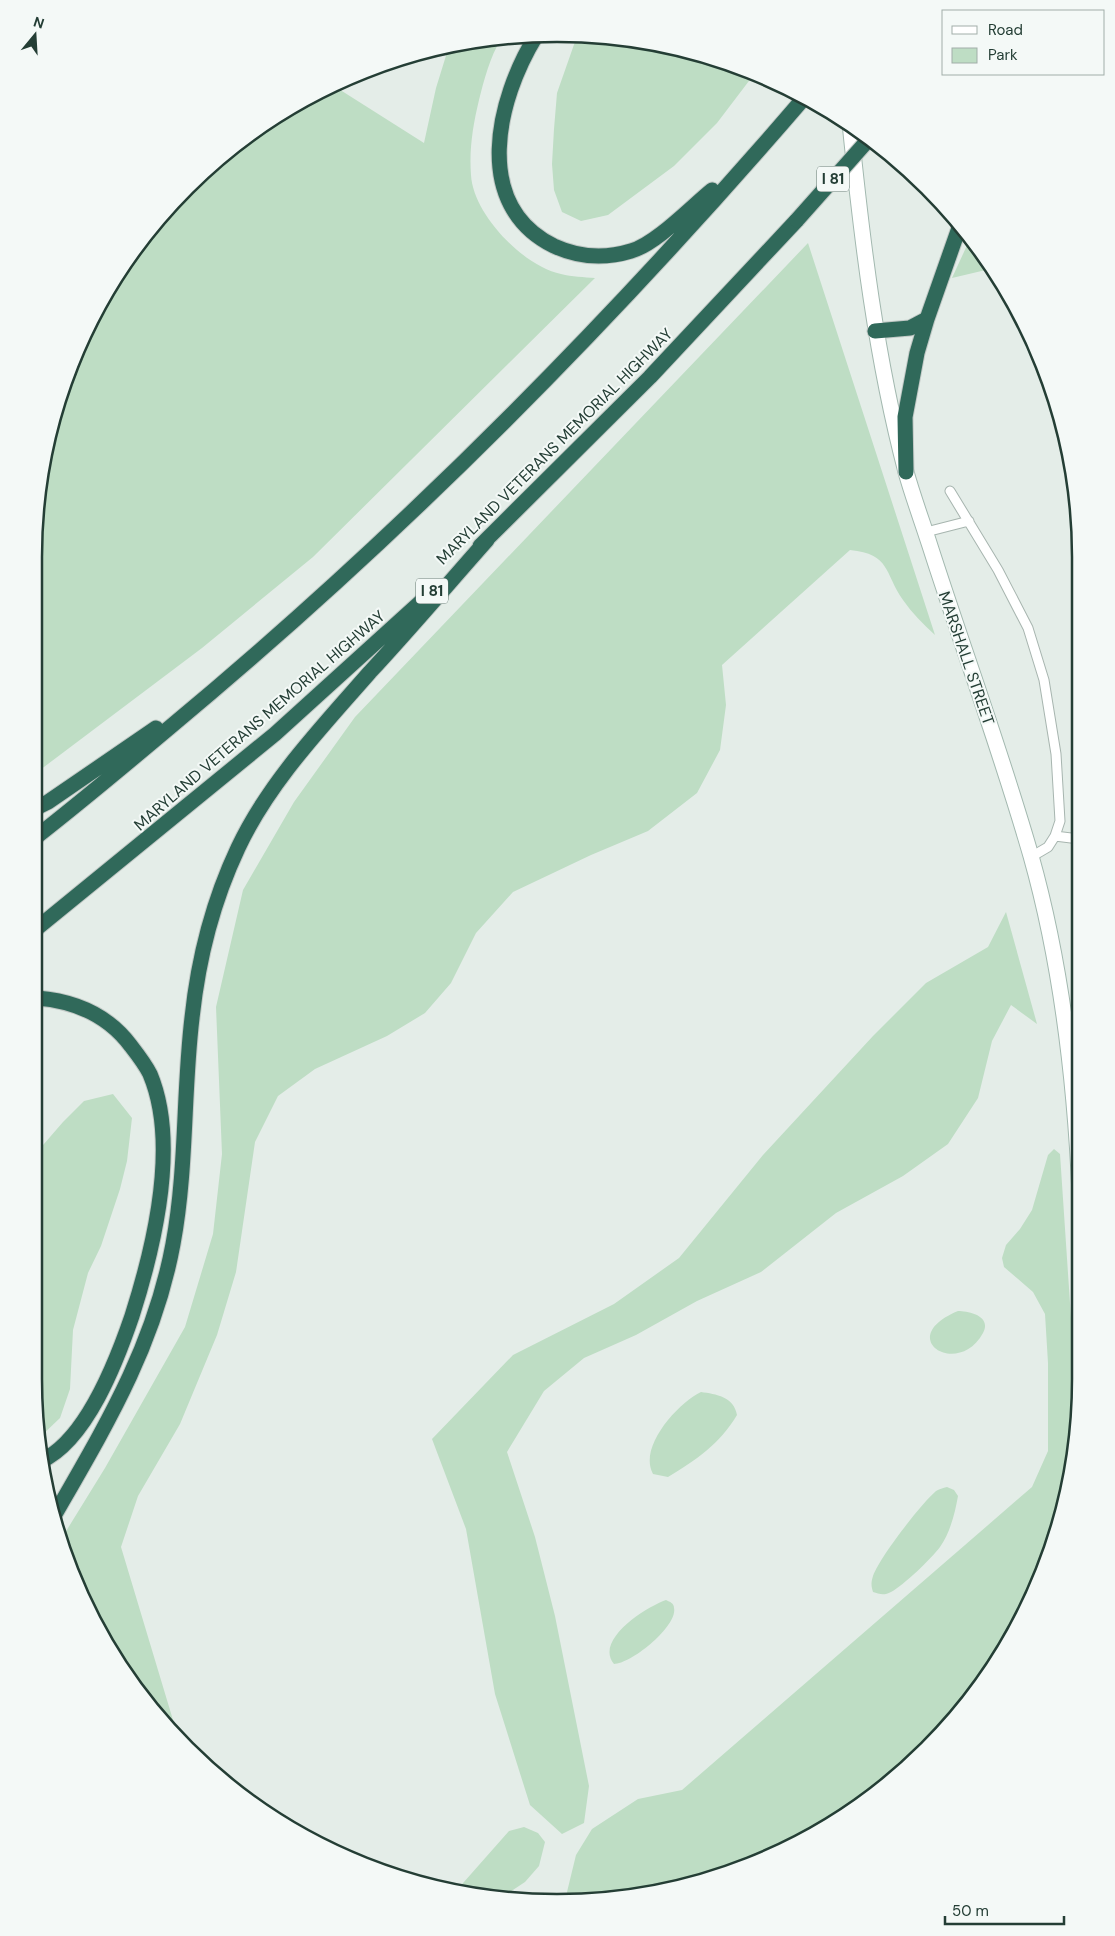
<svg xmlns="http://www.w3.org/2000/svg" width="1115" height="1936" viewBox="0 0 1115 1936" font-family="'DM Sans',sans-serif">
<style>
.green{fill:#beddc4}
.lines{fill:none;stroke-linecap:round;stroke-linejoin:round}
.service-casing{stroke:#a7b5af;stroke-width:11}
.secondary-casing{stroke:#a2b8af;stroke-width:17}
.motorway-casing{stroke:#c2c9c6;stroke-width:17}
.service{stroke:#fff;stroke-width:9}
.secondary{stroke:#fff;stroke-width:15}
.motorway{stroke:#30695a;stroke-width:15}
.motorway-bridge-casing{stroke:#c2c9c6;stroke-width:17;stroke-linecap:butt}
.motorway-bridge{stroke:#30695a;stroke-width:15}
.labels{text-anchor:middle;stroke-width:4;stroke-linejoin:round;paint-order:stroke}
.shield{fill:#f4f9f7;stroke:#62766f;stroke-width:1}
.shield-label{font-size:15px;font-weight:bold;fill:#243e35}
.street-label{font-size:16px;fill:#243e35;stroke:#f4f9f7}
.rim{fill:none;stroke:#243e35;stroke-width:2.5}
</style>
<rect width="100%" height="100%" fill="#e4ede8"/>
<path class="green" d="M577,36l82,8 96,29 -38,50 -43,43 -66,49 -27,6 -19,-9 -8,-22 -2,-26 2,-35 3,-36z
M501,39c-11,18 -17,41 -22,61 -6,25 -10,49 -8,75 2,39 52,91 90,99 11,3 23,3 34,4l-282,279 -111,91 -166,125 -1,-250 27,-134 60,-122 65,-80 79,-65 68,-36 90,57 12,-55 13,-42z
M969,241l21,28 -38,9z
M808,243l127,392c-12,-11 -23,-22 -32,-35 -19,-27 -12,-46 -53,-50l-128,115 4,40 -6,45 -23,43 -49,38 -57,24 -78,37 -37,41 -25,50 -26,30 -38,23 -72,33 -37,27 -23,46 -19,130 -19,63 -37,89 -42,72 -17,51 58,193 -37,-43 -54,-87 -28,-69 45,-73 80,-141 28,-93 9,-80 -6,-147 27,-117 51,-88 61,-85z
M1006,912l31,112 -26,-19 -19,36 -14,57 -30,46 -45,32 -67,37 -75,59 -64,29 -61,34 -52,23 -40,33 -37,61 28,85 20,79 34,170 -5,37 -22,11 -32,-29 -35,-111 -29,-165 -34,-90 81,-84 101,-51 65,-46 84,-103 110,-119 53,-53 62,-36z
M113,1094l19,24 -5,43 -7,28 -19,57 -13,27 -15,57 -3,59 -10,29 -22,21 -1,-287 26,-30 21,-21z
M1054,1149l6,5 11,164 4,122 -22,107 -60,122 -90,103 -83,60 -62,30 -98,30 -69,9 -22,-1 -2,-8 9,-37 16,-26 46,-30 44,-9 350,-303 16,-36v-88l-3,-49 -12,-22 -29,-25 -2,-9 4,-13 14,-16 12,-19 16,-55z
M958,1311c11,0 34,5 25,22 -25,46 -90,5 -25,-22z
M701,1392c15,2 33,5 36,23 -18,30 -40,44 -69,62l-15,-3c-15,-27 25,-71 48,-82z
M947,1487l7,3 4,6c-3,17 -8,37 -18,51 -8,11 -37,39 -49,45 -7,4 -12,2 -18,0 -2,-6 -2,-10 0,-16 7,-19 47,-71 63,-85 3,-2 7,-3 11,-4z
M666,1600c4,2 8,3 8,8 4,18 -43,56 -60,56 -20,-24 32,-57 52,-64z
M524,1827l14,6 7,9 -6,24 -14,16 -24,16h-12l-33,-7 53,-60z"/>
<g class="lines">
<defs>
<path id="service" d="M950,491l48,79 30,58 16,52 12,74 4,67 -5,15 -7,11 -17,10
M926,532l43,-11
M1055,836l16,2 9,-1"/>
<path id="secondary" d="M850,123c12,118 26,235 56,349 7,25 16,49 24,74 33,103 71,205 101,310 31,110 44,224 49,338"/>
<path id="motorway" d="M536,36c-39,63 -65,169 18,210 24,11 51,13 77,5 25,-7 60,-44 81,-61
M875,331l35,-3 17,-9
M906,472l-1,-55 12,-64 10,-34 32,-91
M480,546l170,-169 147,-157
M36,808l12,-6 108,-74
M36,837c45,-35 89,-72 133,-109 230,-191 440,-403 635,-630
M36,929l239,-195 150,-136
M37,998c38,3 71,17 94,48 7,9 14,18 19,28 29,69 4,173 -18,242 -15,44 -45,124 -91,145
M54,1516c51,-89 100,-169 119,-272 14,-75 10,-151 19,-226 6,-57 21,-117 46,-170 31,-66 84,-121 132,-176 40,-43 78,-88 117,-132"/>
</defs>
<use href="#service" class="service-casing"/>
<use href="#secondary" class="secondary-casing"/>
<use href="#motorway" class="motorway-casing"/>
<use href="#service" class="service"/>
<use href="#secondary" class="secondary"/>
<use href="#motorway" class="motorway"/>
<defs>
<path id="motorway-bridge" d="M797,220l72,-81"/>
</defs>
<use href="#motorway-bridge" class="motorway-bridge-casing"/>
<use href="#motorway-bridge" class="motorway-bridge"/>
</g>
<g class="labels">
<g class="shield">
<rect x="817" y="166.5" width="32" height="25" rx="4"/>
<rect x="416" y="578.5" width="32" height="25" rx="4"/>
</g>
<g class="shield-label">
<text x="833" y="184">I 81</text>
<text x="432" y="596">I 81</text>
</g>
<g class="street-label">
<text transform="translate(554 446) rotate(-45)" y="6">MARYLAND VETERANS MEMORIAL HIGHWAY</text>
<text transform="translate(967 658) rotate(71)" y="6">MARSHALL STREET</text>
<text transform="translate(259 720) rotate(-41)" y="6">MARYLAND VETERANS MEMORIAL HIGHWAY</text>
</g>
</g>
<path d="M0 0H1115V1936H0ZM557 42H557A515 515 0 0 1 1072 557V1379A515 515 0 0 1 557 1894H557A515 515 0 0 1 42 1379V557A515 515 0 0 1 557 42Z" fill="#f4f9f7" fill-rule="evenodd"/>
<path class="rim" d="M557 42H557A515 515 0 0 1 1072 557V1379A515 515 0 0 1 557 1894H557A515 515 0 0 1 42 1379V557A515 515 0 0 1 557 42Z"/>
<rect x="942" y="10" width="162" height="65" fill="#f4f9f7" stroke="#a1aea9"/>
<rect x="952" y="26" width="25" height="8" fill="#ffffff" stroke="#a1aea9"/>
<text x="988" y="35" font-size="15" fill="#243e35">Road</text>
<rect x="952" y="48" width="25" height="15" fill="#beddc4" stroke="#a1aea9"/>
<text x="988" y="60" font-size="15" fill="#243e35">Park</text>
<g transform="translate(35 35) rotate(18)" stroke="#f4f9f7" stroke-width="4" paint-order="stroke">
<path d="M0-4L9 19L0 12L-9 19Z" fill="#243e35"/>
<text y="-8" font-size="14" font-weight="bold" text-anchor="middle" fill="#243e35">N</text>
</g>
<path d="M945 1916v8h119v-8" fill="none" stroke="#243e35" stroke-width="2.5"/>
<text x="952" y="1916" font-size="15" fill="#243e35" stroke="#f4f9f7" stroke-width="4" paint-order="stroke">50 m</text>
</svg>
